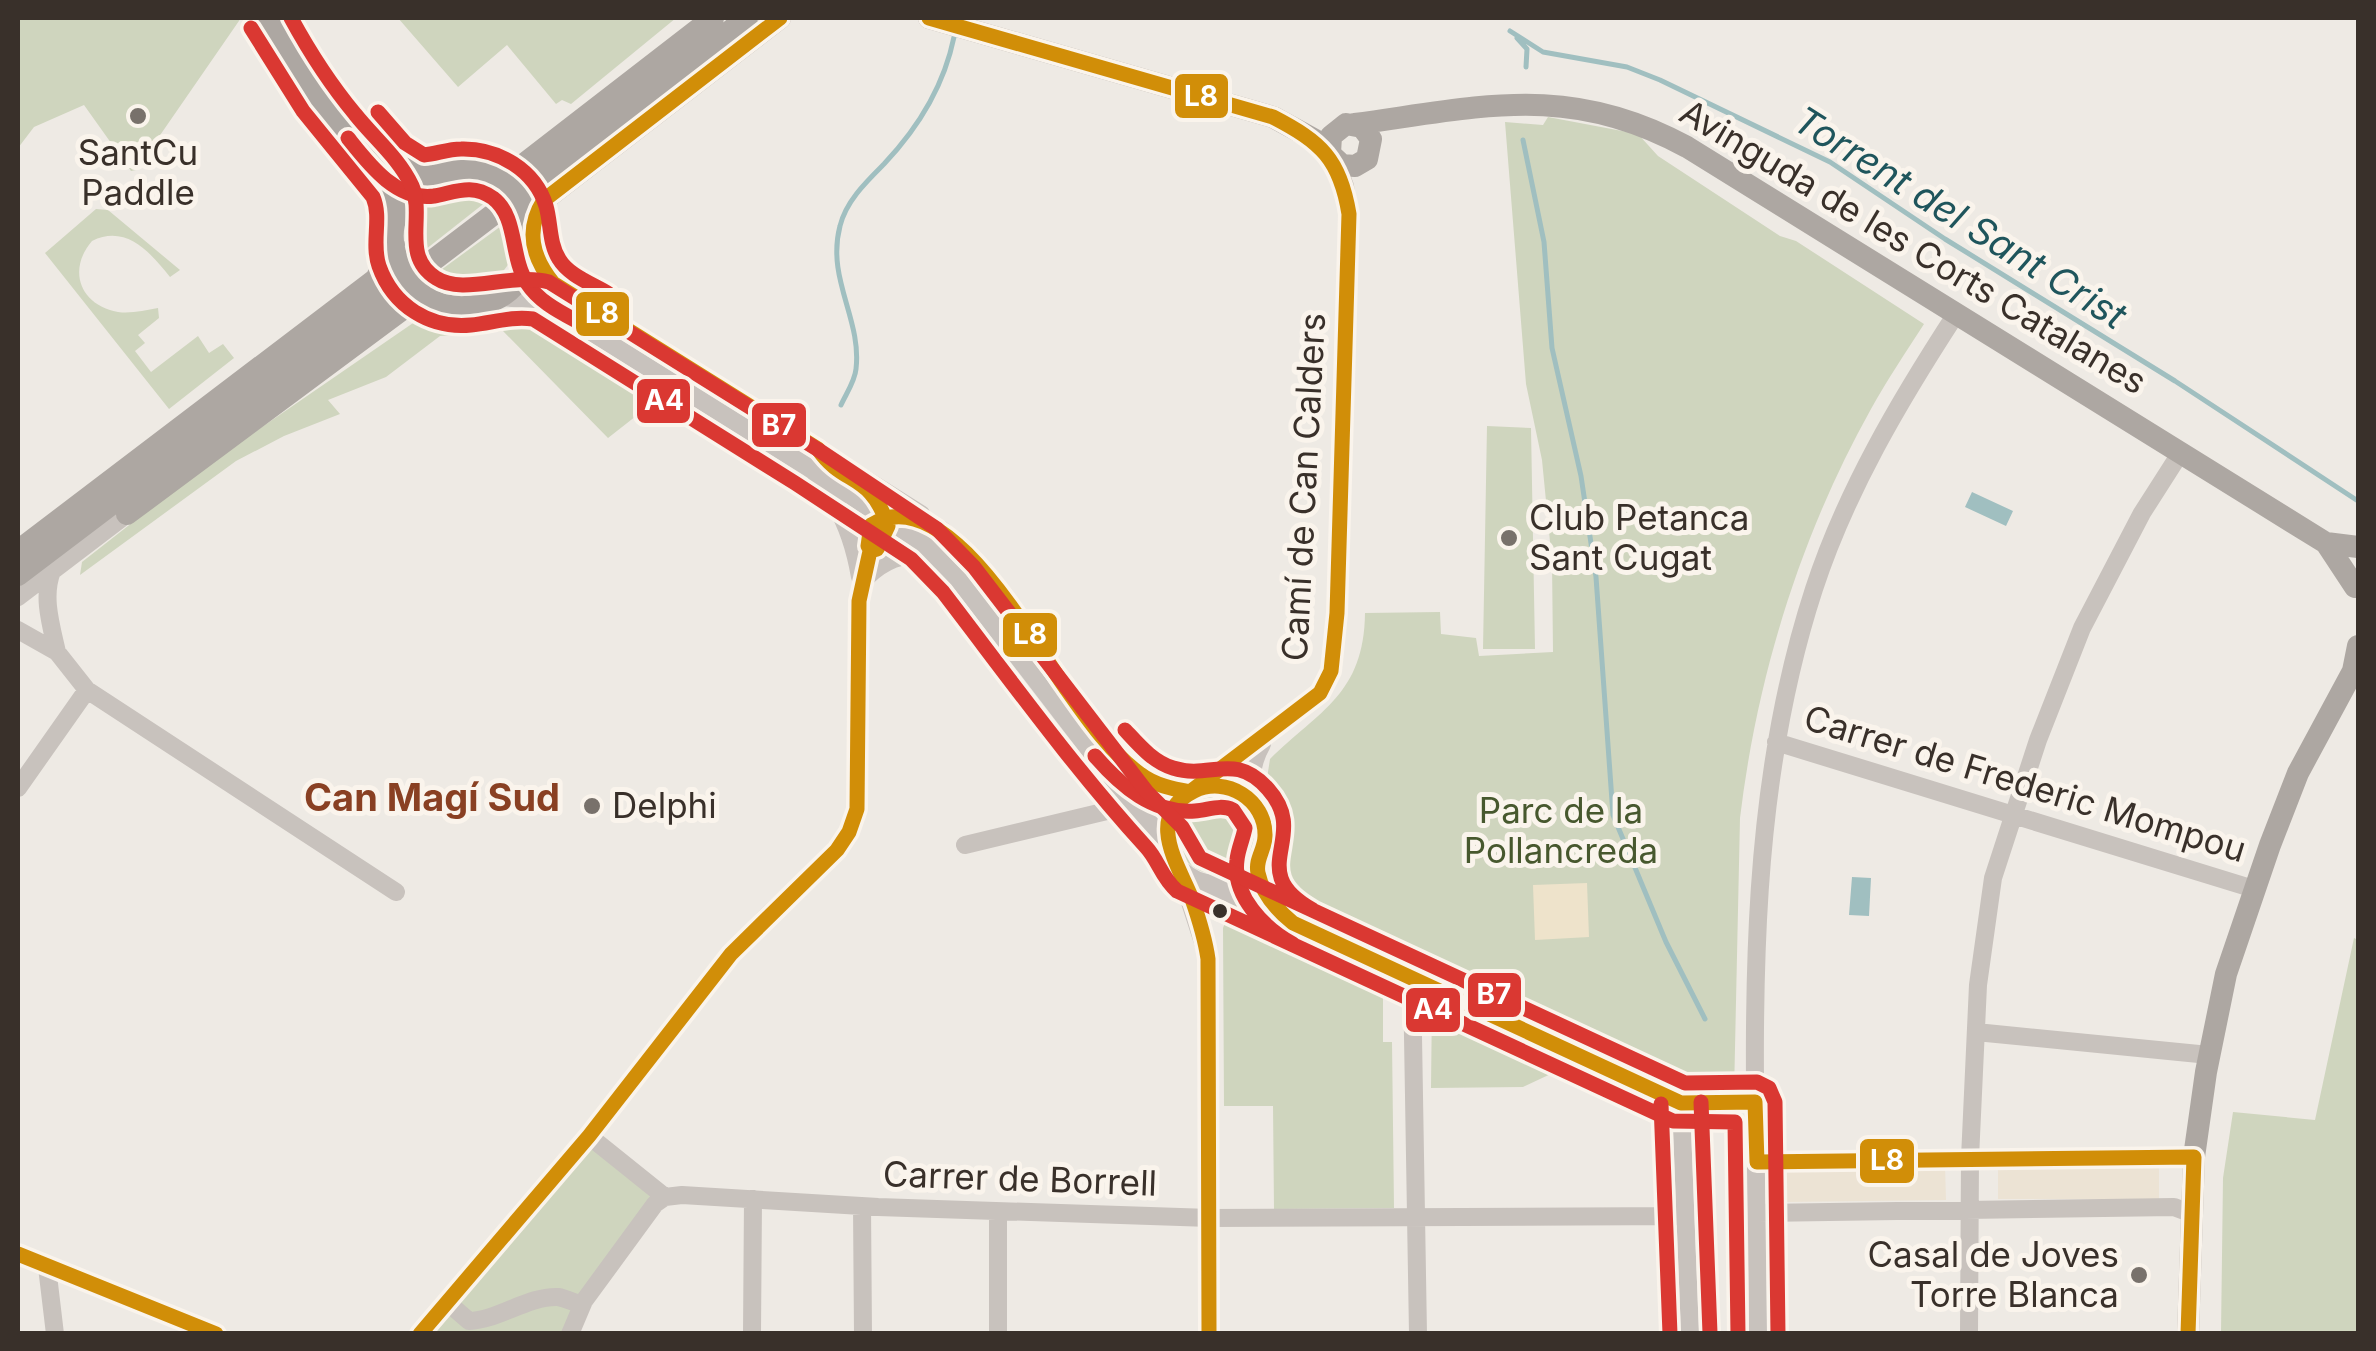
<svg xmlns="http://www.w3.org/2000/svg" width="2376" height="1351" viewBox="0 0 2376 1351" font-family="Inter,sans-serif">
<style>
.green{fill:#cfd5be}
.sand{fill:#eee3cb}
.plaza{fill:#ece3d4}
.water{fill:#a0bfc0}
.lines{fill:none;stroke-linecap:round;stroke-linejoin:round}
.stream{stroke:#a0bfc0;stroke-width:5}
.minor{stroke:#c8c2bd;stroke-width:18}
.major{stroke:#ada7a2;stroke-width:22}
.bus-1-casing{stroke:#faf4ec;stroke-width:22}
.bus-2-casing{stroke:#faf4ec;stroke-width:22}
.bus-3-casing{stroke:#faf4ec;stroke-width:22}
.bus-1{stroke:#d18e08;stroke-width:15}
.bus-2{stroke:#da3832;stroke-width:15}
.bus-3{stroke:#da3832;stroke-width:15}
.poi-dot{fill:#78716b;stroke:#faf4ec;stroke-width:4}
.bus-dot{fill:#39302a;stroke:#faf4ec;stroke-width:4}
.labels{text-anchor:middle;stroke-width:10;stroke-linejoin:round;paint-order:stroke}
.poi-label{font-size:35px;fill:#39302a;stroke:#faf4ec;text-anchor:start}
.street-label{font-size:35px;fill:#39302a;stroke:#faf4ec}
.park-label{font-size:35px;fill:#47582e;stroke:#faf4ec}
.water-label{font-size:38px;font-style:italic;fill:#1f555c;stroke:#faf4ec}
.neighbourhood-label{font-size:38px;font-weight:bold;fill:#894023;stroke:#faf4ec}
.line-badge{stroke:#faf4ec;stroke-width:4}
.badge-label{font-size:28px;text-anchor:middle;font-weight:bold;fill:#fff}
</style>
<rect width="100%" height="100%" fill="#eeeae4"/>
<path class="green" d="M18,18h223l-105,152 -5,1 -47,-66 -50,22 -16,21z
M398,18h278l-105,86 -9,-4 -6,4 -49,-59 -49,42z
M1548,117l90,17 20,22 122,80 16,5 128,83c-18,28 -37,56 -53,85 -70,125 -114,267 -131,409l-6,276 -48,1 -20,-17 -270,-125 -3,-8 -98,-42 -18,-18c-1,-14 5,-26 7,-40 3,-22 -6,-42 -18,-60l4,-26c50,-49 94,-65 95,-146l75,-1 1,22 35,4 3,18 74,-4 -1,-90 -10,-102 -16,-76 -21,-262 38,3z
M463,183l18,3 15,8 -80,63c-18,-38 8,-68 47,-74z
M96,209l12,1 72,60 -10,7c-20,-25 -44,-53 -78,-36 -25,29 -12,64 26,71 13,2 27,-2 40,-4l1,10 -21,17 7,8 -10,8 16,21 47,-36 11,17 14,-9 11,14 -65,51 -124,-156z
M512,218c2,13 4,27 0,39 -13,32 -58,41 -82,21z
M521,308l12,2 18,10 107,66 1,12 -51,40 -105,-107 -63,5 -54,41 -58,23 12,14 -56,22 -48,25 -156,114 2,-13 116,-91 218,-150c21,-5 44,7 66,2 14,-4 24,-13 39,-15z
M1487,426l44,2 4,221h-52z
M1176 834a40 40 0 1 1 80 0a40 40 0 1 1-80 0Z
M1237,913l146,68v61h9l2,166 -120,1 -1,-103h-49l-1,-178 5,-13z
M2354,938l4,2v393h-137l2,-155 10,-66 82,8z
M1432,1002l140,62 -49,23 -92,1z
M589,1136l76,61 -95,136 -150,1z"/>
<path class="sand" d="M1587,883l2,54 -54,3 -2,-55z"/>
<path class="plaza" d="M1945,1165l1,35 -163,2 -1,-35z
M1998,1165h161v34h-161z"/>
<path class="water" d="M1972,492l41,19 -7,15 -41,-19z
M1852,877l19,1 -2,38 -20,-1z"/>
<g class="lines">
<path class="stream" d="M1510,31l33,21 84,15 33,13 170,82 115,77 230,142 183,120
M1517,38l10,11 -1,18
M1523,140l21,102 8,106 29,128 15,101 17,238 53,127 39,77
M841,405c5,-11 14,-24 15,-36 6,-50 -30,-90 -16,-143 6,-25 27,-45 44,-62 34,-36 60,-78 70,-127"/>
<path class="minor" d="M532,250l21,33 368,231
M499,297l41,3 266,166 118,78 34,35 174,226 35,35
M817,479c25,28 37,62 43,98
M942,530l50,53 106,147 24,27 29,24 39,11
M870,551l7,-2 11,-23 -5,-16
M52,571c-10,26 -1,54 5,81
M862,582c20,-22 45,-33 74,-23
M18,597l109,-83
M18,630l39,22 30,38 309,202
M1776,742l478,147
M1167 835a49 49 0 1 1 98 0a49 49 0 1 1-98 0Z
M18,788l69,-98
M1198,788l122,-95 11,-22 6,-58 12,-399 -4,-28 -10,-26
M1256,805c-6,-23 -6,-40 6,-61
M965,845l167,-40
M1256,864l11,32 22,24
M1178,865l30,93 1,376
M1202,882l479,221 74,-1
M1412,977l6,357
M1976,1032l233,23
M1681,1103l9,231
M589,1136l76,61
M1757,1162l437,-5
M862,1206l1,128
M1758,1213l416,-6 16,6
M18,1254l199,80
M47,1267l8,67
M447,1302l22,19c30,-1 58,-25 89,-24 7,1 17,6 24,8
M420,1334l169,-198 142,-182 37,-39 69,-65 12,-18 8,-23 2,-27v-181l11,-50 -3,-18 11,-14 26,-6 44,23
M570,1334l14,-33 71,-97 10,-7 17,-2 196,12 332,11 475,-2
M752,1334l1,-135
M998,1334v-122
M1758,1334c0,-250 -23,-503 56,-745 32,-98 86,-189 142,-275
M1969,1334l1,-176 8,-173 15,-107 45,-138 44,-112 60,-115 39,-61"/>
<path class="major" d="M268,18l55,87 63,76 13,30
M289,18c22,39 75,124 112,148 9,5 19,8 29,10
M929,18l344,99 42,23 27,25 13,1 12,-7 4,-20 -9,-12 -16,-3 -15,12 -1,17
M1355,124c126,-17 213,-42 332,23l639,396 32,4
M495,176l24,-8 194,-150
M535,181l212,-163
M532,223c-31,-106 -179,-38 -129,48 8,16 23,29 41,34 24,6 54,-1 71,-20 24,-26 9,-59 29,-85l236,-182
M419,271l88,-67
M127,514l284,-211 17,-5
M2326,543l29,44
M18,551l358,-272 18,-34
M18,575l373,-283
M2188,1334l6,-177 12,-85 20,-98 44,-129 28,-72 55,-102 5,-25"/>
<defs>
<path id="bus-1" d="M929,18l344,99c48,25 67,42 76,97l-12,399 -6,58 -11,22 -130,99
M868,546l3,-21c73,-47 160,115 194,162 21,30 45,65 75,87 14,11 33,15 50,18
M18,1254l198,80
M420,1334l169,-198 142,-182 106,-104 12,-18 8,-23 2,-208 11,-50 7,-2 11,-23c-18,-55 -44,-39 -70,-77l-265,-166c-21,-26 -28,-53 -9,-83l236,-182
M1209,1334l-1,-375c-3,-21 -9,-40 -16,-60 -14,-35 -48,-83 2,-108 32,-16 72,9 71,45 0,14 -10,23 -7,37 4,21 19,37 35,50l388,180 74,-1 2,60 437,-5 -6,177"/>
<path id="bus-2" d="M251,28l52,83 70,86c9,21 -2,46 6,69 14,40 51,63 92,59 21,-2 40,-9 62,-6l262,164 116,76 32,33c66,86 130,175 203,255 13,14 15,30 31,44l496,230 62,1 3,212
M348,138c20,25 48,63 86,58 22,-4 38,-13 59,2 25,19 17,59 34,85 14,22 40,32 62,45
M1095,756c26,30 58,58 100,55 14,-1 25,-7 38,-1l12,18c-2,11 -7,21 -8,32 -5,36 27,68 56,84
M1661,1104l9,230"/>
<path id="bus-3" d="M291,18c18,33 39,66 64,96 19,24 44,44 57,72 13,31 -11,70 24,92 27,18 76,-6 113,4l268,167 120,80 37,38 173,225 35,35 18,31 485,225 72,-1 12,6 6,14 3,232
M378,112l27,31 19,12c12,-1 24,-6 37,-6 37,-1 74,21 85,57 5,17 3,37 13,53 10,17 34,25 50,35
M1125,730c14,15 28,32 48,38 38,12 61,-17 95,21 44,49 -26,81 45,121
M1701,1102l9,231"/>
</defs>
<use href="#bus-1" class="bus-1-casing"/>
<use href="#bus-2" class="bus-2-casing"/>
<use href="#bus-3" class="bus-3-casing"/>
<use href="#bus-1" class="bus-1"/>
<use href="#bus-2" class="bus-2"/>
<use href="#bus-3" class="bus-3"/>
</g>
<g class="poi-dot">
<circle cx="138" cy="116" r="10"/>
<circle cx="1509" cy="538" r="10"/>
<circle cx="592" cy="806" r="10"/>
<circle cx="2139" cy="1275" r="10"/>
</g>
<circle class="bus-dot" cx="1220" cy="911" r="9"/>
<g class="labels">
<g class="poi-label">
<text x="138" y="165" text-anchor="middle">SantCu<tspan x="138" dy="40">Paddle</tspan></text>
<text x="1529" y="530">Club Petanca<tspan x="1529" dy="40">Sant Cugat</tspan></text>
<text x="612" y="818">Delphi</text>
<text x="2119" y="1267" text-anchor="end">Casal de Joves<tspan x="2119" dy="40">Torre Blanca</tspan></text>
</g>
<g class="street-label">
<text transform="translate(1913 247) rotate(31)" y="12">Avinguda de les Corts Catalanes</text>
<text transform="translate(1304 487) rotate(-87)" y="12">Camí de Can Calders</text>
<text transform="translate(2025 784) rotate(17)" y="12">Carrer de Frederic Mompou</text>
<text transform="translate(1020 1179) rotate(2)" y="12">Carrer de Borrell</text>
</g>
<g class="park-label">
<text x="1561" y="823">Parc de la<tspan x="1561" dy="40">Pollancreda</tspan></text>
</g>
<g class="water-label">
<text transform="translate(1960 218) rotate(32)" y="13">Torrent del Sant Crist</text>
</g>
<g class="neighbourhood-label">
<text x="432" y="811">Can Magí Sud</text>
</g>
</g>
<g class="line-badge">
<rect x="1173" y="72" width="57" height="48" rx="10" fill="#d18e08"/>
<rect x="574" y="290" width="57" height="48" rx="10" fill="#d18e08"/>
<rect x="635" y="377" width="57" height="48" rx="10" fill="#da3832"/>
<rect x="750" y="401" width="58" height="48" rx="10" fill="#da3832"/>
<rect x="1001" y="611" width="58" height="48" rx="10" fill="#d18e08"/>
<rect x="1466" y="971" width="57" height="48" rx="10" fill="#da3832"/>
<rect x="1404" y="986" width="58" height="48" rx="10" fill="#da3832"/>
<rect x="1858" y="1137" width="58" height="48" rx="10" fill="#d18e08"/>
</g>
<g class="badge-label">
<text x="1201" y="106">L8</text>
<text x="602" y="323">L8</text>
<text x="664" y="410">A4</text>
<text x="779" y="435">B7</text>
<text x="1030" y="644">L8</text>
<text x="1494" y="1004">B7</text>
<text x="1433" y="1019">A4</text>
<text x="1887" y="1170">L8</text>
</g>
<rect width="2376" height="1351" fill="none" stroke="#39302a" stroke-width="40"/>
</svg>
